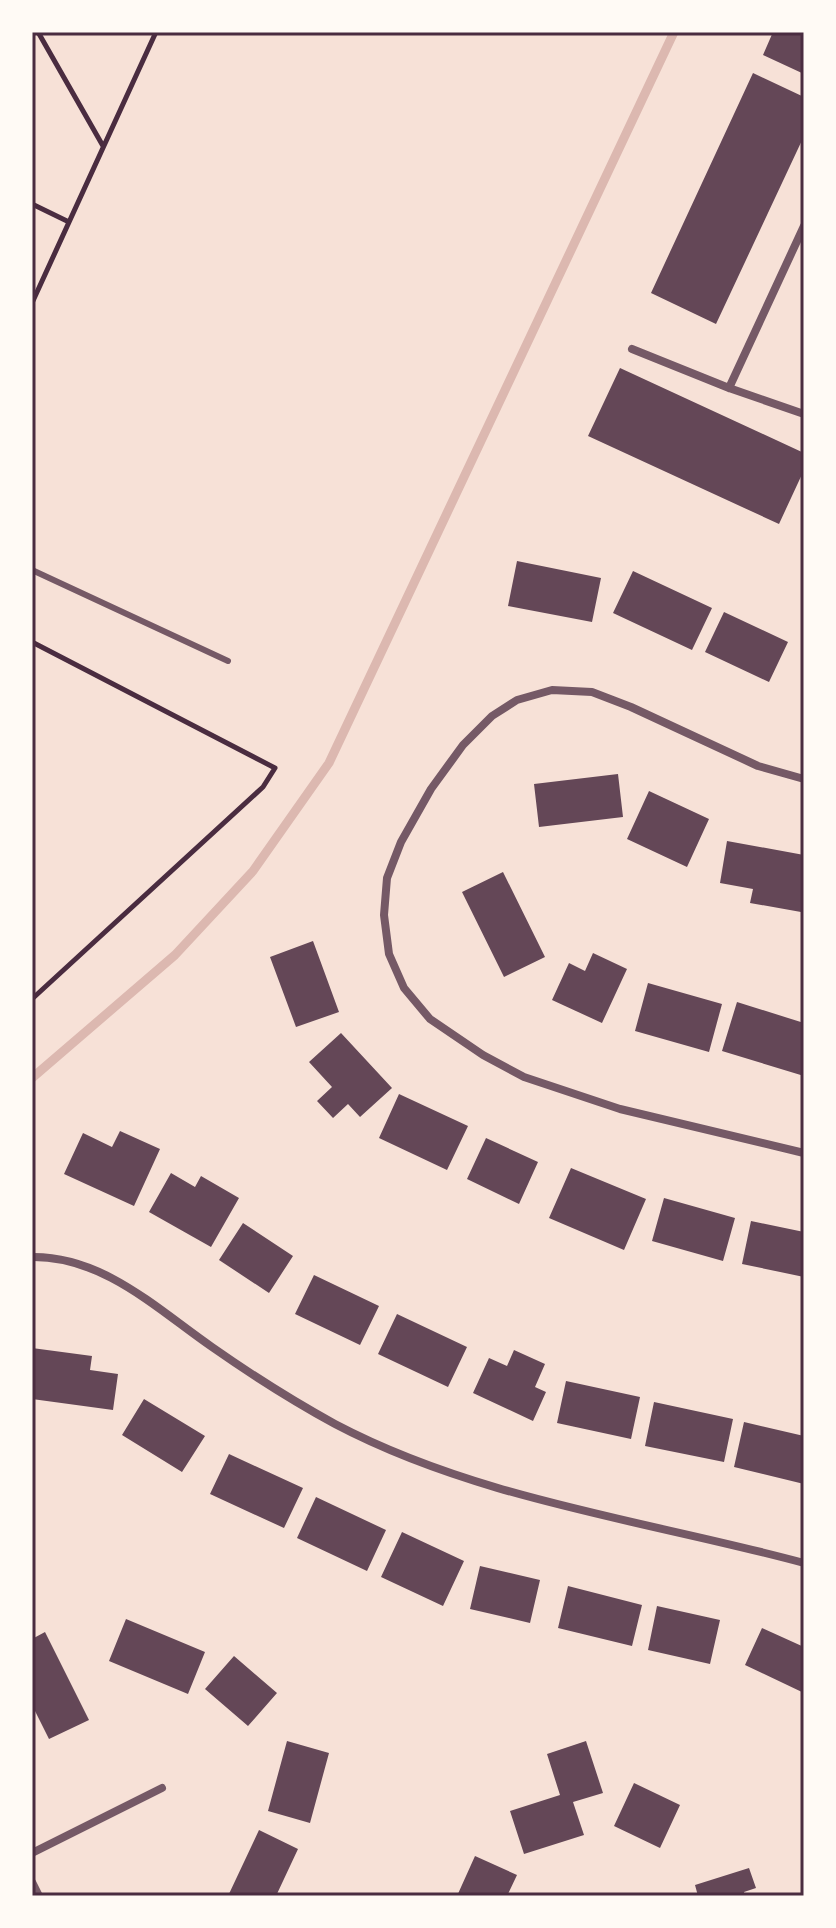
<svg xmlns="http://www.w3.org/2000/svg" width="836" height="1928" viewBox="0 0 836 1928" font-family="'DejaVu Sans',sans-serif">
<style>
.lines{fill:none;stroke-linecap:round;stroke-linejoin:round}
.stream{stroke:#dcb8b0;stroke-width:9}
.building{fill:#644757}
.path{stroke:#4a2c40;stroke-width:5}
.service{stroke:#755966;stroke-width:6}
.minor{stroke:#755966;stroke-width:8}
.neatline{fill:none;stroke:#4a2c40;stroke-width:3}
</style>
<rect width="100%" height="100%" fill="#f7e1d7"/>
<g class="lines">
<path class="stream" d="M32,1078l143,-123 78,-84 76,-108 345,-731"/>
</g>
<path class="building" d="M773,32h31v42l-41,-19z
M753,73l51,24v39l-88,188 -65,-31z
M620,368l184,85v17l-25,54 -191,-88z
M517,561l84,17 -9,44 -84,-16z
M633,571l79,37 -20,42 -79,-37z
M724,612l64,30 -19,40 -64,-30z
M618,774l5,43 -84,10 -5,-43z
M649,791l60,28 -22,48 -60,-28z
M727,841l77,14v40l-3,17 -51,-9 3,-14 -33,-6z
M503,872l42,85 -41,20 -42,-85z
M313,941l26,71 -43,15 -26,-70z
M593,953l34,16 -25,54 -50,-23 17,-37 16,8z
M648,983l74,21 -13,48 -74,-21z
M737,1002l67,21v53l-82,-25z
M341,1033l51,55 -32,29 -12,-13 -15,14 -16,-17 15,-14 -23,-25z
M399,1094l69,32 -21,44 -68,-32z
M120,1131l40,18 -26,57 -70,-32 19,-41 29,14z
M486,1138l52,24 -19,42 -52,-25z
M571,1168l75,31 -22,51 -75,-32z
M171,1173l24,14 6,-11 38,22 -28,49 -62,-35z
M664,1198l71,20 -12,43 -71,-20z
M751,1221l53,11v45l-62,-13z
M243,1223l50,33 -24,37 -50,-33z
M314,1275l65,31 -19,39 -65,-31z
M397,1314l70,33 -19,40 -70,-33z
M32,1348l60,8 -2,14 28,4 -5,36 -81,-11z
M514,1350l31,14 -10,23 11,5 -13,29 -60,-28 16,-35 18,8z
M566,1381l74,16 -9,42 -74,-16z
M144,1399l61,37 -23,36 -60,-37z
M654,1402l79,17 -9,43 -79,-16z
M744,1422l60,14v48l-70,-17z
M229,1454l74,34 -19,40 -74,-34z
M316,1497l70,33 -19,41 -70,-33z
M402,1532l62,29 -21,45 -62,-29z
M480,1566l60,14 -10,43 -60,-14z
M568,1586l74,19 -10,41 -74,-18z
M657,1606l63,14 -10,44 -62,-14z
M126,1619l79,33 -17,42 -79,-33z
M762,1628l42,19v46l-59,-28z
M45,1632l44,88 -40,19 -17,-34v-66z
M234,1656l43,37 -29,33 -43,-37z
M287,1741l42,12 -19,70 -42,-12z
M586,1741l17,52 -30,9 11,33 -60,19 -14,-43 50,-16 -13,-41z
M634,1783l46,22 -20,43 -46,-22z
M259,1830l39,19 -22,47h-48z
M475,1856l42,19 -10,21h-50z
M749,1868l7,20 -12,4 1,4h-47l-3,-11z"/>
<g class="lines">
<path class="path" d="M38,32l65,114
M32,204l37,18
M32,303l124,-271
M32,642l243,126 -12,19 -231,212"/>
<path class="service" d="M32,570l196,91"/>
<path class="minor" d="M632,349l97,39 75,26
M729,388l75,-162
M804,779l-46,-13 -127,-59 -39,-15 -40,-2 -35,10 -25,16 -29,29 -32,44 -30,53 -14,36 -3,37 5,39 15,34 26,31 53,36 41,22 96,32 184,44
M32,1257c71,-1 125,52 180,90 40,28 81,54 123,77 144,76 314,97 469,139
M32,1853l130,-65
M32,1882l7,14"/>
</g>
<rect width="836" height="1928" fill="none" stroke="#fffaf5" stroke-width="68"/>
<rect x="34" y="34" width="768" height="1860" class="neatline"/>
</svg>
